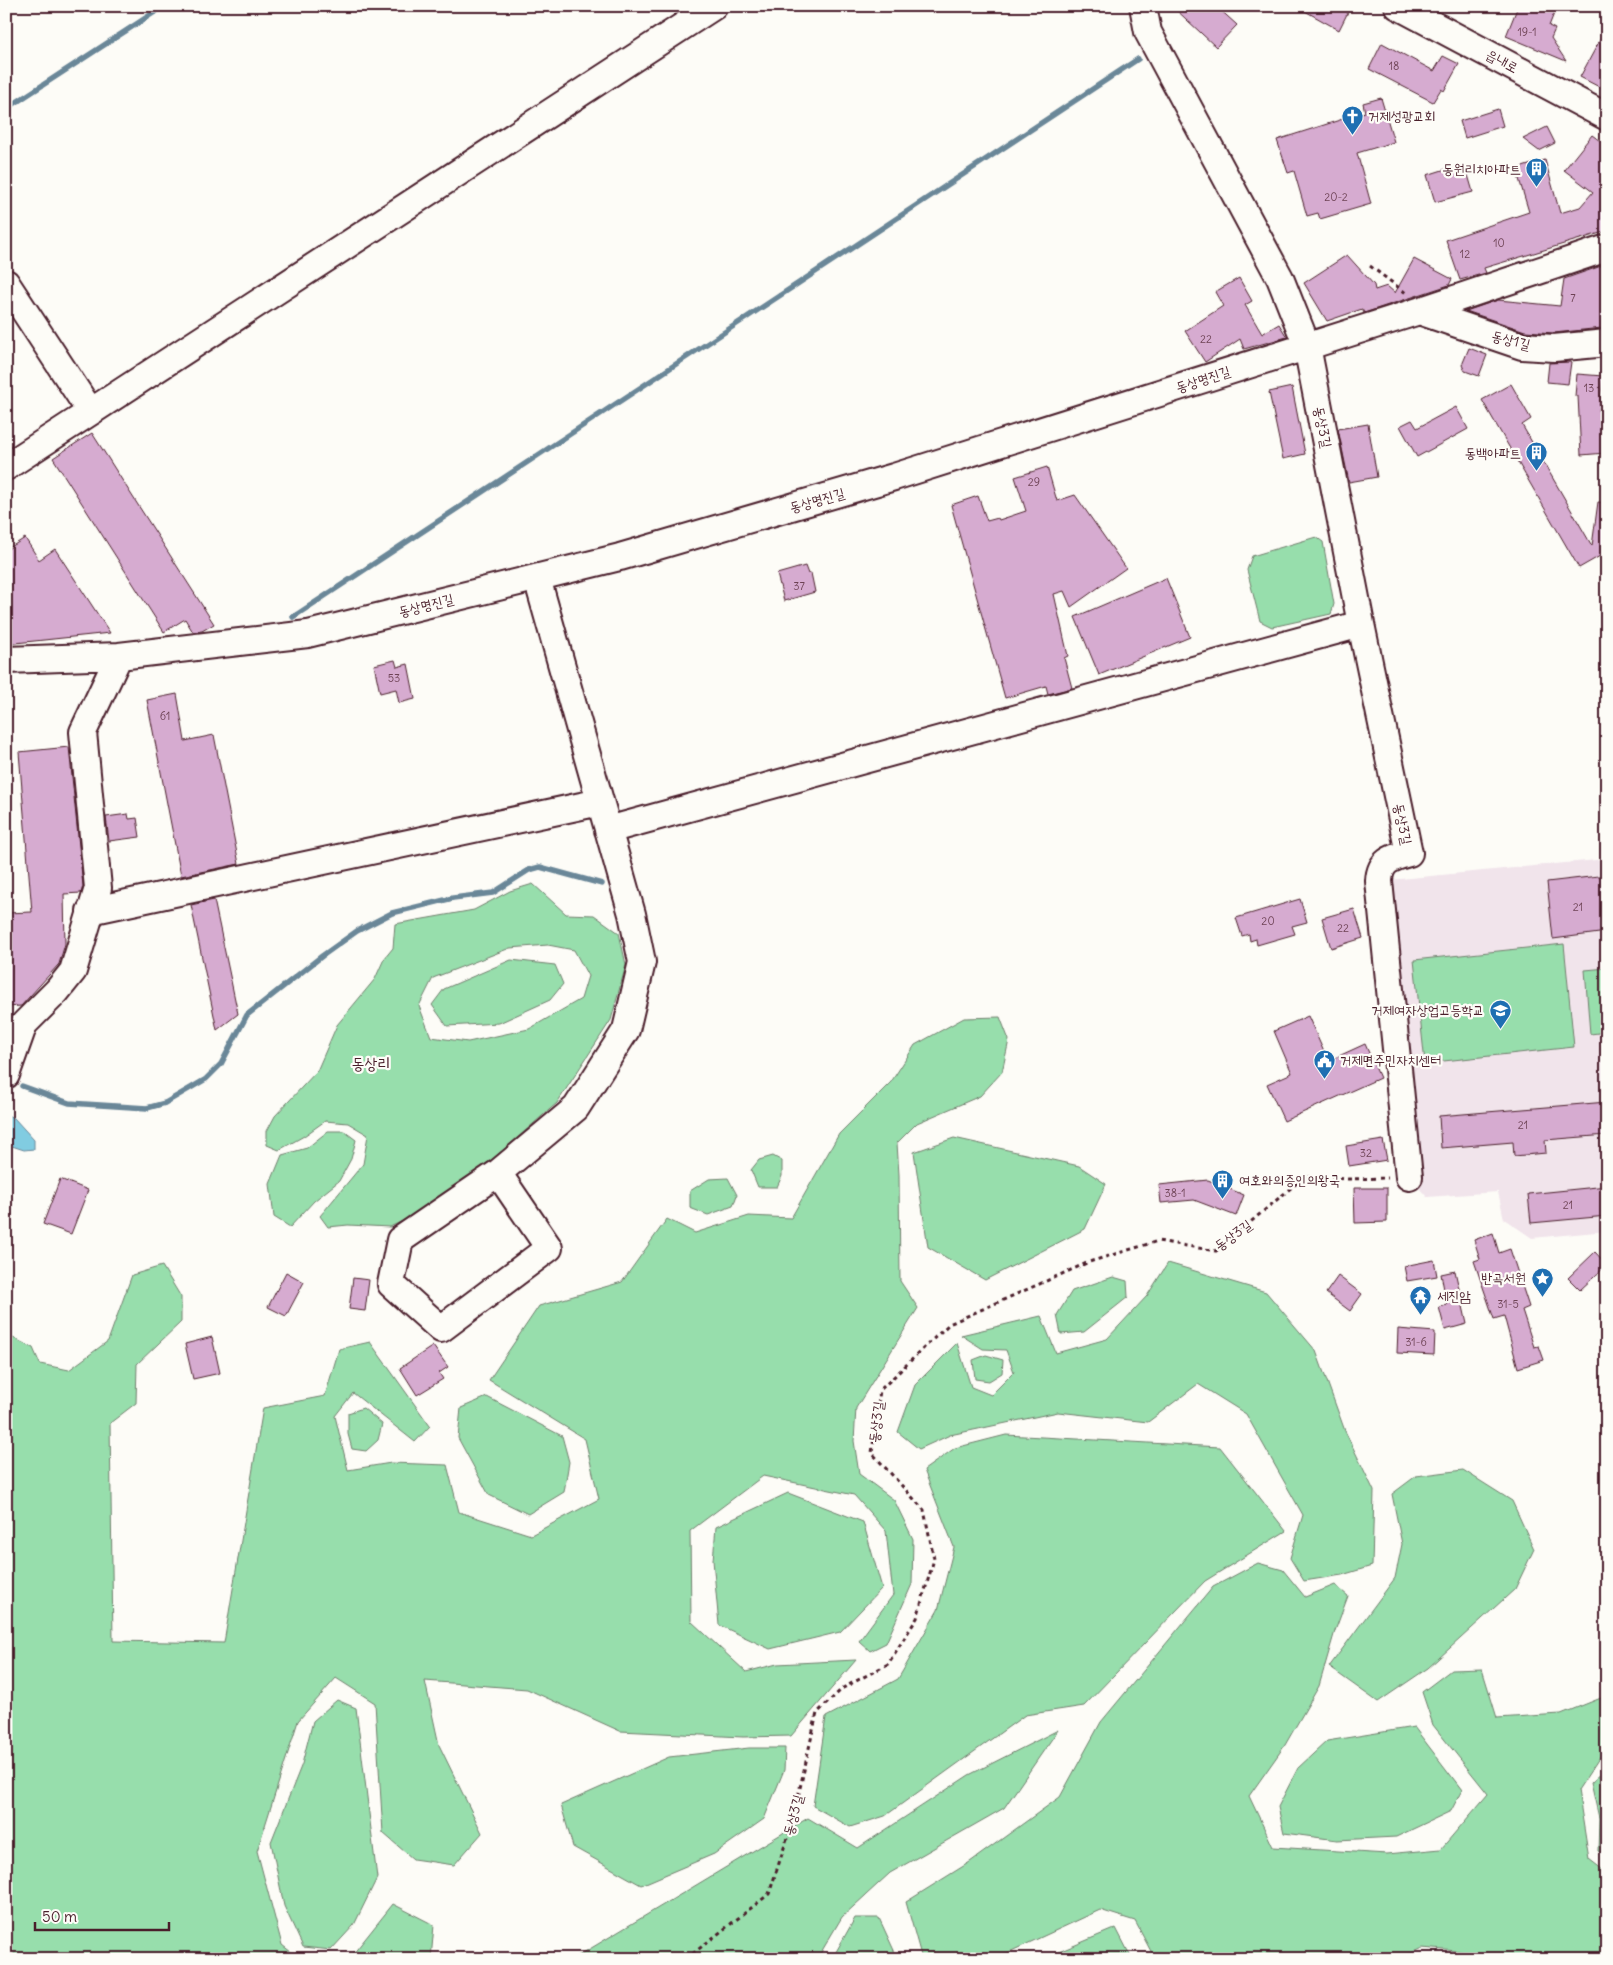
<svg xmlns="http://www.w3.org/2000/svg" width="1613" height="1965" viewBox="0 0 1613 1965" font-family="Delius,'Poor Story',sans-serif">
<style>
.built{fill:#f1e4eb}
.green{fill:#97deac;stroke:#707e6c;fill-rule:evenodd}
.water{fill:#81cce1;stroke:#6b8798}
.lines{fill:none;stroke-linecap:round;stroke-linejoin:round}
.stream{stroke:#6b8798;stroke-width:5.5}
.building{fill:#d6abd0;stroke:#4a1f2b}
.minor-casing{stroke:#4a1f2b;stroke-width:30}
.path{stroke:#4a1f2b;stroke-width:3;stroke-dasharray:4 4;stroke-linecap:butt}
.minor{stroke:#fdfcf7;stroke-width:26}
.labels{text-anchor:middle;stroke-width:4.5;stroke-linejoin:round;paint-order:stroke}
.number-label{font-size:11px;fill:#6d4254}
.street-label{font-size:14px;fill:#4a1f2b;stroke:#fdfcf7}
.poi-label{font-size:14px;fill:#4a1f2b;stroke:#fdfcf7;text-anchor:start}
.quarter-label{font-size:16px;fill:#4a1f2b;stroke:#fdfcf7}
</style>
<rect width="100%" height="100%" fill="#fdfcf7"/>
<filter id="ink" filterUnits="userSpaceOnUse"><feTurbulence type="fractalNoise" baseFrequency=".02" numOctaves="2"/><feDisplacementMap in="SourceGraphic" scale="10" xChannelSelector="R" yChannelSelector="G"/><feConvolveMatrix kernelMatrix="1 2 1 2 8 2 1 2 1" color-interpolation-filters="sRGB"/></filter>
<g filter="url(#ink)">
<path class="built" d="M1607,859v372l-75,7 -28,-19 -6,-27 -71,5 -18,-20 -30,-296z"/>
<path class="green" d="M1316,537l7,5 11,62 -3,10 -59,13 -12,-6 -13,-51 5,-14z
M533,884l33,30 28,1 25,18 7,32 -15,55 -54,83 -71,62 -71,50 -25,12 -42,-2 -20,2 -8,-11 43,-52 5,-29 -20,-12 -23,-2 -21,15 -25,14 -12,-5v-14l8,-15 42,-45 20,-46 38,-46 9,-20 9,-11 2,-24 79,-14 36,-19zM548,945l26,5 14,26 -7,23 -52,30 -61,13 -37,-5 -12,-31 14,-28 77,-30z
M1564,944l10,103 -149,16 -11,-103z
M511,960l44,5 8,19 -13,16 -51,23 -52,3 -15,-21 12,-16z
M1607,968v64l-17,2 -5,-64z
M1000,1017l9,23 -7,32 -22,24 -63,27 -20,20 2,32 1,106 18,27 -62,100 -2,33 5,33 35,26 19,39 -1,45 -26,59 -16,8 -11,-10 34,-46 -7,-64 -32,-36 -91,-19 -73,55 1,90 55,51 31,-8 79,-4 -65,76 -48,1 -123,-6 -93,-42 -102,-8 14,64 43,88 -28,32 -41,-6 -30,-26 -8,-130 -39,-25 -38,43 -41,130 25,94 18,14h-294v-617l7,-4 20,10 7,16 29,6 39,-29 24,-66 30,-9 19,31v25l-44,42 -1,39 -26,20 3,218 111,2 39,-235 62,-12 14,-47 31,-7 60,84 -15,16 -62,-49 -18,23 13,54 43,-7 56,2 12,47 72,23 68,-36 -14,-60 -96,-59 50,-74 83,-24 45,-63 28,14 54,-17 42,2 48,-84 52,-52 24,-37 49,-27z
M328,1131h16l12,9 -5,19 -12,22 -25,20 -24,26 -16,-10 -4,-33 12,-29 25,-7z
M954,1138l125,28 27,18 -21,45 -100,51 -57,-33 -14,-95z
M773,1156l9,5v15l-5,11h-19l-7,-17 8,-10z
M728,1178l9,17 -4,11 -25,9 -18,-7v-17l19,-12z
M1168,1263l98,29 50,59 29,80 29,60 -2,75 -30,9 -38,6 -14,-23 13,-43 -57,-101 -48,-30 -50,38 -90,-10 -108,23 -31,14 -21,-17 17,-47 42,-42 14,44 20,8 23,-23 -8,-22 -23,-1 -22,-14 80,-19 15,37 51,-14 40,-43z
M1113,1277l14,4 1,16 -44,35 -23,2 -4,-19 15,-24z
M986,1355l17,5 -1,13 -13,8 -14,-2 -2,-19z
M487,1397l75,39 7,26 -5,30 -36,22 -39,-19 -31,-57 3,-30z
M363,1408l19,16 -4,16 -12,11 -14,-2 -4,-15v-21z
M1006,1435l214,12 66,84 -81,50 -121,125 -59,9 -140,101 -35,11 -37,-21 13,-89 72,-38 40,-69 16,-63 -30,-77 31,-22z
M1463,1470l49,31 22,48 -19,40 -87,79 -50,34 -49,-35 66,-89 7,-34 -10,-50 24,-18z
M788,1493l75,29 19,66 -42,44 -70,17 -51,-24 -6,-65 3,-33z
M1258,1563l25,7 22,27 30,-12 13,11 -13,35 -16,55 -34,59 -36,51 24,51 114,7 54,-5 47,-55 -55,-69 -11,-33 29,-22 31,-1 15,49 64,-4 40,-16 6,7v41l-29,44 11,69 18,14v86h-58l-127,-11 -24,11h-243l-20,-38 -35,-11 -95,44 -1,5h-82l-16,-57 64,-40 90,-65 41,-75 112,-135z
M337,1700l19,8 21,170 -23,47 -23,25 -28,-3 -19,-41 -13,-64 31,-78 11,-43z
M1414,1727l48,63 -11,21 -55,26 -59,3 -53,-7 -6,-26 20,-39 29,-27z
M1058,1730l-54,78 -114,65 -48,44 -25,42h-244l235,-141 50,30 111,-73z
M749,1748h36l-1,22 -20,49 -50,35 -73,31 -68,-38 -12,-42 108,-48z
M1607,1768v87l-9,-4 1,-33 -8,-35z
M393,1904l41,21 -3,34h-82z
M855,1918h24l19,41h-66z
M1116,1928l16,31h-90z"/>
<path class="water" d="M7,1115l7,3 20,22v9l-10,1 -18,-6z"/>
<g class="lines">
<path class="stream" d="M6,109l158,-103
M293,617l845,-558
M22,1086l47,17 78,5 18,-5 41,-24 15,-15 26,-49 75,-59 35,-25 35,-18 61,-15 40,-5 36,-23 11,-3 62,17"/>
</g>
<path class="building" d="M1172,6h44l21,19 -21,22z
M1296,6h55l-12,24z
M1518,6h39l-8,20 6,3 -4,9 15,23 -60,-25z
M1607,27v64l-27,-14z
M1382,43l52,28 9,-15 16,8 -15,27 -3,-2 -8,13 -64,-33z
M1381,98l13,44 -37,11 14,51 -51,15 -2,-6 -11,3 -13,-45 -6,2 -11,-33 88,-28 -2,-9z
M1498,109l5,17 -38,12 -5,-17z
M1547,127l8,16 -16,8 -16,-12z
M1592,135l15,11v85l-123,37 2,5 -26,7 -14,-40 83,-28 -13,-43 29,-9 15,53 20,-6 13,-15 -29,-22z
M1452,167l1,5 13,-4 7,24 -38,10 -8,-27z
M1347,255l27,30 1,5 12,-4 8,7 19,-34 38,20 -3,6 -85,28 -2,-4 -35,12 -23,-38z
M1607,264v57h-5v7l-48,5 -29,-2 -59,-20 32,-11 62,6 4,-27z
M1239,278l13,23 -7,4 17,29 17,-10 8,13 -43,12 -4,-10 -35,23 -20,-31 38,-25 -8,-14z
M1469,348l18,7 -8,21 -14,-5 -3,-6z
M1571,362l-3,22 -21,-2 2,-19z
M1577,374l26,2 -4,36 5,-1 2,42 -25,2 -3,-59h-3z
M1511,384l20,35 -9,6 70,121 6,-44 9,1v49l-28,16 -97,-168z
M1292,387l13,67 -22,5 -14,-67z
M1456,407l12,22 -51,28 -17,-31 12,-6 5,8z
M1368,424l9,53 -28,5 -11,-53z
M92,433l122,191 -12,7 -9,1 -8,-13 -21,13 -111,-174z
M1047,467l10,34 18,-6 51,73 -55,39 -7,-16 -10,3 14,62 -4,2 8,30 -24,6 -2,-8 -41,12 -54,-193 27,-9 9,25 11,-3 1,2 27,-9 -11,-34z
M25,538l14,22 16,-11 55,84 -104,11v-94z
M805,566l3,8 3,-1 4,19 -31,9 -7,-27z
M1166,578l24,59 -91,38 -24,-58z
M395,660l2,7 11,-3 7,35 -16,4 -3,-14 -16,4 -6,-28z
M177,694l8,47 29,-6 25,129 -58,12 -34,-176z
M69,747l14,139 -2,7 -17,1 1,50 -6,20 -38,42 -15,1v-94l26,-1 -13,-160z
M128,814l1,5 8,-1 3,19 -31,4 -3,-24z
M1607,875v57l-54,7 -6,-57z
M1300,899l7,23 -15,4 3,8 -38,11 -1,-6 -6,2 -1,-7 -7,2 -6,-18z
M214,900l24,114 -21,16 -26,-125z
M1354,909l9,29 -32,10 -9,-30z
M1308,1016l20,45 37,-17 15,34 -96,43 -17,-37 25,-11 -18,-42z
M1607,1102v33l-62,5 1,13 -32,3 -1,-14 -72,6 -2,-32z
M1383,1140l4,20 -38,6 -3,-20z
M60,1179l28,11 -17,44 -28,-10z
M1208,1180l36,15 -8,21 -42,-16 -33,3 -2,-18z
M1607,1186v30l-76,7 -3,-29z
M1354,1188h33v34l-32,1z
M1493,1233l6,20 11,-4 19,58 -7,3 12,37 5,-1 5,14 -26,8 -14,-52 -10,3 -20,-58 6,-2 -6,-19z
M1595,1252l12,13 -27,25 -12,-12z
M1434,1260l3,16 -30,5 -3,-15z
M1455,1271l12,53 -22,6 -6,-23 8,-2 -6,-31z
M286,1272l18,10 -18,34 -18,-9z
M1338,1276l24,18 -12,17 -24,-18z
M353,1278l16,2 -4,31 -16,-2z
M1398,1329l37,3 -1,23 -37,-2z
M212,1337l8,36 -27,6 -8,-35z
M433,1346l15,21 -9,6 4,6 -26,16 -17,-27z"/>
<g class="lines">
<defs>
<path id="minor" d="M1143,6l5,26 132,246 27,68 54,278 48,229c-18,5 -29,8 -30,28l30,296
M1398,6l209,111
M6,283l84,128
M1419,311l103,35 32,2 53,-5
M6,467l708,-461
M6,660l113,-4 189,-22 312,-77 274,-80 525,-166 188,-63
M608,830l753,-206
M90,911l510,-109
M6,1075l18,-51 33,-33 16,-20 25,-83 -15,-156 36,-76
M498,1173l51,75 -108,81 -50,-45 9,-44 98,-67 78,-65 50,-78 16,-68 -10,-48 -95,-336"/>
</defs>
<use href="#minor" class="minor-casing"/>
<path class="path" d="M1370,266l36,27
M686,1959l83,-65 23,-71 25,-110 26,-25 45,-24 29,-46 17,-59 -10,-49 -52,-57 8,-63 69,-66 140,-62 69,-21 58,10 88,-74 44,2 40,-1"/>
<use href="#minor" class="minor"/>
</g>
</g>
<defs>
<symbol id="church-pin" viewBox="-11 -11 22 30"><path d="M0 17L-7.5 6A9.5 9.5 0 1 1 7.5 6Z" fill="#1f6fb2" stroke="#fdfcf7"/><path d="M-1.2-6h2.4v3.5h3.3v2.4h-3.3V6h-2.4V-.1h-3.3v-2.4h3.3Z" fill="#fff"/></symbol>
<symbol id="building-pin" viewBox="-11 -11 22 30"><path d="M0 17L-7.5 6A9.5 9.5 0 1 1 7.5 6Z" fill="#1f6fb2" stroke="#fdfcf7"/><path d="M-4-6H4V6H1V3H-1V6H-4ZM-2.5-4.3h1.7v1.8h-1.7ZM.8-4.3h1.7v1.8H.8ZM-2.5-1h1.7V.8h-1.7ZM.8-1h1.7V.8H.8Z" fill="#fff"/></symbol>
<symbol id="school-pin" viewBox="-11 -11 22 30"><path d="M0 17L-7.5 6A9.5 9.5 0 1 1 7.5 6Z" fill="#1f6fb2" stroke="#fdfcf7"/><path d="M0-5L7-2L0 1L-7-2ZM-4 1L0 2.5L4 1V4Q0 6-4 4Z" fill="#fff"/></symbol>
<symbol id="civic-pin" viewBox="-11 -11 22 30"><path d="M0 17L-7.5 6A9.5 9.5 0 1 1 7.5 6Z" fill="#1f6fb2" stroke="#fdfcf7"/><path d="M-.6-6.5H3V-4.5H.6V-3L4-1V1h2V6H-6V1h2V-1L-.6-3ZM-1.2 2.5V6h2.4V2.5Z" fill="#fff"/></symbol>
<symbol id="sight-pin" viewBox="-11 -11 22 30"><path d="M0 17L-7.5 6A9.5 9.5 0 1 1 7.5 6Z" fill="#1f6fb2" stroke="#fdfcf7"/><path d="M0-6L1.8-2.2L6-1.7L2.9 1.2L3.7 5.4L0 3.3L-3.7 5.4L-2.9 1.2L-6-1.7L-1.8-2.2Z" fill="#fff"/></symbol>
<symbol id="temple-pin" viewBox="-11 -11 22 30"><path d="M0 17L-7.5 6A9.5 9.5 0 1 1 7.5 6Z" fill="#1f6fb2" stroke="#fdfcf7"/><path d="M0-6L5-2H3V0L6.5 2.5H4V6H1.5V3h-3V6H-4V2.5H-6.5L-3 0V-2H-5Z" fill="#fff"/></symbol>
</defs>
<g fill-rule="evenodd">
<use href="#church-pin" x="1340" y="104" width="25" height="34"/>
<use href="#building-pin" x="1524" y="156" width="25" height="34"/>
<use href="#building-pin" x="1524" y="440" width="25" height="34"/>
<use href="#school-pin" x="1488" y="998" width="25" height="34"/>
<use href="#civic-pin" x="1312" y="1048" width="25" height="34"/>
<use href="#building-pin" x="1210" y="1168" width="25" height="34"/>
<use href="#sight-pin" x="1530" y="1266" width="25" height="34"/>
<use href="#temple-pin" x="1408" y="1284" width="25" height="34"/>
</g>
<g class="labels">
<g class="number-label">
<text x="1527" y="36">19-1</text>
<text x="1394" y="70">18</text>
<text x="1336" y="201">20-2</text>
<text x="1499" y="247">10</text>
<text x="1465" y="258">12</text>
<text x="1573" y="302">7</text>
<text x="1206" y="343">22</text>
<text x="1589" y="392">13</text>
<text x="1034" y="486">29</text>
<text x="799" y="590">37</text>
<text x="394" y="682">53</text>
<text x="165" y="720">61</text>
<text x="1578" y="911">21</text>
<text x="1268" y="925">20</text>
<text x="1343" y="932">22</text>
<text x="1523" y="1129">21</text>
<text x="1366" y="1157">32</text>
<text x="1175" y="1197">38-1</text>
<text x="1568" y="1209">21</text>
<text x="1508" y="1308">31-5</text>
<text x="1416" y="1346">31-6</text>
</g>
<g class="street-label">
<text transform="translate(1502 61) rotate(28)" y="5">읍내로</text>
<text transform="translate(1511 340) rotate(14)" y="5">동상1길</text>
<text transform="translate(1203 379) rotate(-18)" y="5">동상명진길</text>
<text transform="translate(1323 427) rotate(79)" y="5">동상3길</text>
<text transform="translate(817 500) rotate(-16)" y="5">동상명진길</text>
<text transform="translate(426 605) rotate(-14)" y="5">동상명진길</text>
<text transform="translate(1403 824) rotate(78)" y="5">동상3길</text>
<text transform="translate(1233 1235) rotate(-36)" y="5">동상3길</text>
<text transform="translate(876 1422) rotate(-83)" y="5">동상3길</text>
<text transform="translate(793 1815) rotate(-75)" y="5">동상3길</text>
</g>
<g class="poi-label">
<text x="1368" y="121">거제성광교회</text>
<text x="1521" y="174" text-anchor="end">동원리치아파트</text>
<text x="1521" y="458" text-anchor="end">동백아파트</text>
<text x="1484" y="1015" text-anchor="end">거제여자상업고등학교</text>
<text x="1340" y="1065">거제면주민자치센터</text>
<text x="1239" y="1185">여호와의증인의왕국</text>
<text x="1526" y="1283" text-anchor="end">반곡서원</text>
<text x="1437" y="1301">세진암</text>
</g>
<g class="quarter-label">
<text x="371" y="1069">동상리</text>
</g>
</g>
<rect width="1613" height="1965" fill="none" stroke="#fdfcf7" stroke-width="25"/>
<rect x="12" y="12" width="1588" height="1940" fill="none" stroke="#4a1f2b" stroke-width="2" filter="url(#ink)"/>
<path d="M35 1922v8h134v-8" fill="none" stroke="#4a1f2b" stroke-width="2.5"/>
<text x="42" y="1922" font-size="15" fill="#4a1f2b" stroke="#fdfcf7" stroke-width="4" paint-order="stroke">50 m</text>
</svg>
